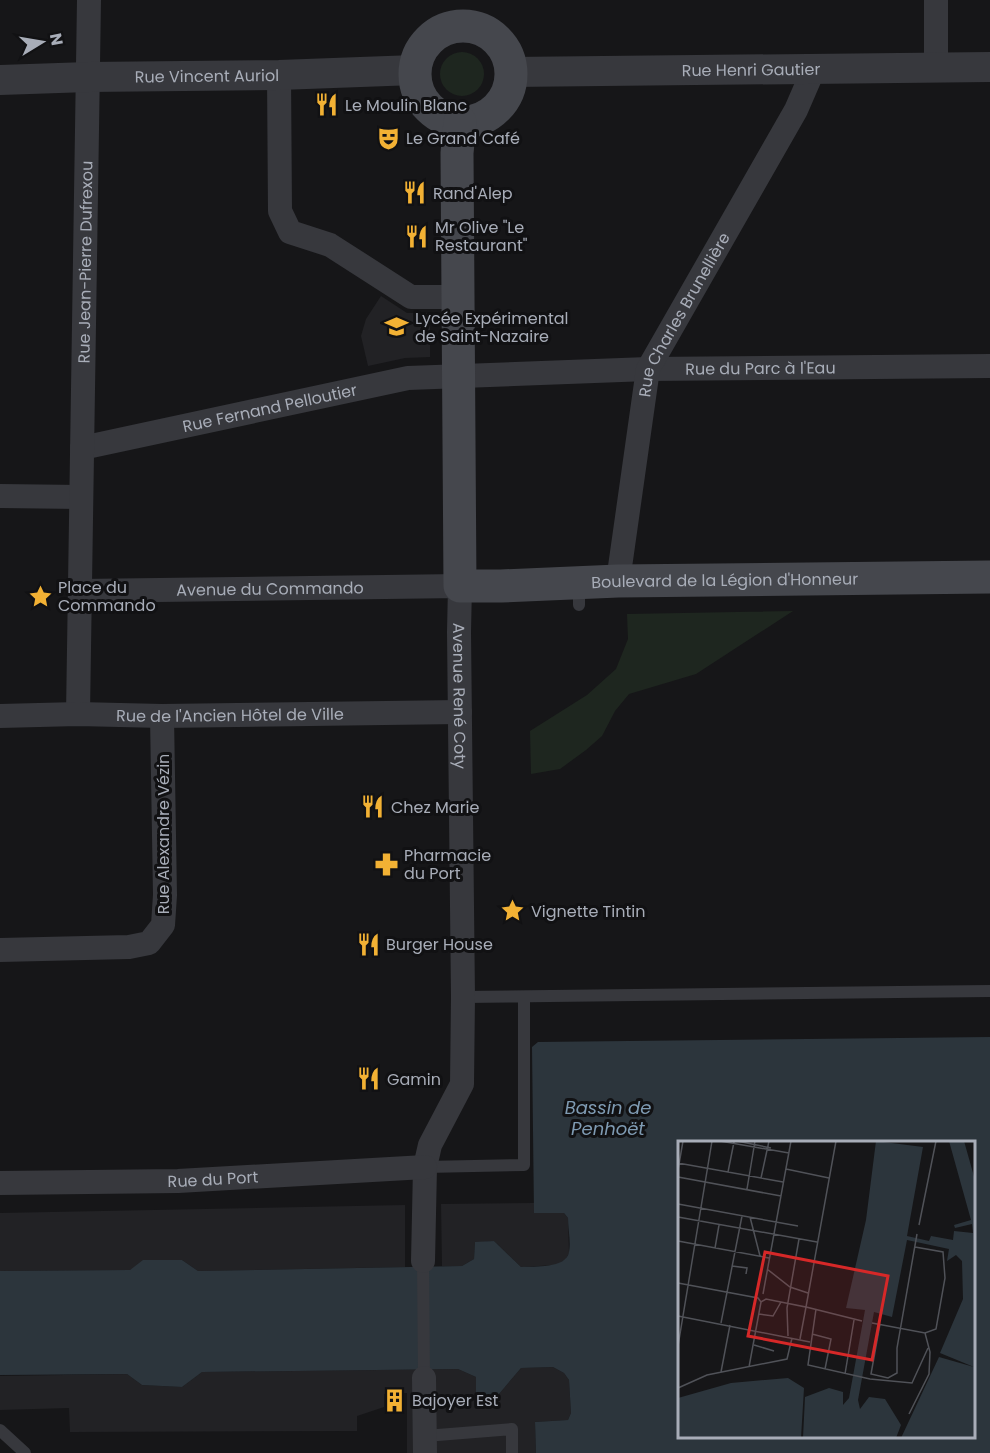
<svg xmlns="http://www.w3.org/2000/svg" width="990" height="1453" viewBox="0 0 990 1453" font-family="Poppins,sans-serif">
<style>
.built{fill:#222225}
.green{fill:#1e261f}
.water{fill:#2c353c;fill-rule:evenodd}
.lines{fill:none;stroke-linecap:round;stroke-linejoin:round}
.service{stroke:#37383d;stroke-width:12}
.minor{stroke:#37383d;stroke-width:24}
.tertiary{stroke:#37383d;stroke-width:30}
.secondary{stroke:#45474d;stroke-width:33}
.labels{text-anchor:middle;stroke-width:6;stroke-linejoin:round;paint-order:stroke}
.street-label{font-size:16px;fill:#a8adb8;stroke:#111113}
.poi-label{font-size:16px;fill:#a8adb8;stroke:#111113;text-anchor:start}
.water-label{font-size:18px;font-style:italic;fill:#7f9bb3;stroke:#111113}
.inset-road{fill:none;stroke:#505258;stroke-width:1.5}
.view{fill:#d62828;fill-opacity:0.15;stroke:#d62828;stroke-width:3}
.inset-edge{fill:none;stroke:#a8adb8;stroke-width:3}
</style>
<rect width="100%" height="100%" fill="#161618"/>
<path class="built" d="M381,296l26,17h23v44l-25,1 -37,8 -7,-30 5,-17z
M534,1203v10h30l4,5 1,35 -3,6 -9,6 -36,2 -27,-26 -19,2 -1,16 -12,7h-20l-1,-62z
M405,1205v62l-207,4 -16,-11 -52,10 -130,1v-58z
M553,1367l11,6 5,7 2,33 -3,7 -33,2 1,31h-129v-60l-23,1v13l-27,9v15l-287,1 -1,-24 -69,2v-34l127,-2 15,11 40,2 20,-15 256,-3 18,8v19l23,-2 22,-26z"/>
<path class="green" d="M440 74a22 22 0 1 1 44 0a22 22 0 1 1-44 0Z
M793,611l-97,63 -67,20 -14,17 -13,25 -16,14 -26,19 -29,5 -1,-43 57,-36 29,-26 12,-30 -1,-25z"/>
<path class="water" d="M990,1037v416h-454l-1,-31 33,-2 3,-7 -2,-33 -5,-7 -11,-6 -32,1 -22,26 -23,3v-20l-18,-8 -256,3 -20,15 -40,-2 -15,-11 -127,1v-104l130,-1 13,-10h39l16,11 264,-5 12,-7 1,-17 19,-1 27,26c13,-1 45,2 48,-15 2,-10 -1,-23 -1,-34l-4,-5h-30l-2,-166 6,-5zM680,1142h294v294h-294z"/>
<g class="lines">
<path class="service" d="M579,583v22
M463,997l527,-6
M425,1167l99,-2v-168
M423,1261l1,117
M0,1430l25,23
M425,1436l87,-7v24"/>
<g class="minor">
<path d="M936,68v-68"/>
<path d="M279,75l1,136 10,21 40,13 81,52h47"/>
<path id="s1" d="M82,448l326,-70 240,-9 342,-3"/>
<path d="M0,496l81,1"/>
<path id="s2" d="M618,581l30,-212 148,-259 13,-30 2,-11"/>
<path id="s3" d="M80,591l380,-5 -1,46 4,365 -1,87 -32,61 -5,22 -2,94"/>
<path id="s4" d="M78,714l11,-714"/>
<path id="s5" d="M0,716l78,-2 84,2 298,-4"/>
<path d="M0,950l129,-3 20,-4 14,-18 2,-30 -3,-179"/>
<path id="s6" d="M0,1183l178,-2 247,-14"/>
<path d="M424,1378l1,75"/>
</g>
<g class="tertiary">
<path id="s7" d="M511,72l479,-5"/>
<path id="s8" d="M0,80l88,-3 191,-2 136,-5"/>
</g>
<g class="secondary">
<circle cx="463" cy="74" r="48"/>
<path id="s9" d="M460,122l-3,31 3,433h41l117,-5 372,-4"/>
</g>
</g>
<defs>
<symbol id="restaurant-bare" viewBox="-9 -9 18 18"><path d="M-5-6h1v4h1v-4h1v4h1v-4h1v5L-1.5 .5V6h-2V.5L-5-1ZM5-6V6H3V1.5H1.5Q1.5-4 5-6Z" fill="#f2b134" stroke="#111113" stroke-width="2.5" paint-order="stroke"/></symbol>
<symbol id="theatre-bare" viewBox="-9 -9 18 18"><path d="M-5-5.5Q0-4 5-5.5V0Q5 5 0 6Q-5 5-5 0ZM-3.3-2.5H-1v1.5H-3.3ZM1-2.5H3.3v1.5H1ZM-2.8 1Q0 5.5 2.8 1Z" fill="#f2b134" stroke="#111113" stroke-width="2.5" paint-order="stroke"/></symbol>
<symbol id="school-bare" viewBox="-9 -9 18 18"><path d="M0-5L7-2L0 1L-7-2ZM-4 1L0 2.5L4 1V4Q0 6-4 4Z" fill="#f2b134" stroke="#111113" stroke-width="2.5" paint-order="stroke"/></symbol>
<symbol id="sight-bare" viewBox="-9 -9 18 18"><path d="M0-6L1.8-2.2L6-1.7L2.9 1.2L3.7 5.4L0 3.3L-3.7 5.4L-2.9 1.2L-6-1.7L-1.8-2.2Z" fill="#f2b134" stroke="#111113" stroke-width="2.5" paint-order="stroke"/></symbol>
<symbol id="pharmacy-bare" viewBox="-9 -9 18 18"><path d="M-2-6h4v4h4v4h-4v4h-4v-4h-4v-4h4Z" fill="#f2b134" stroke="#111113" stroke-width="2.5" paint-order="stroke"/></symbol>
<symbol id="building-bare" viewBox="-9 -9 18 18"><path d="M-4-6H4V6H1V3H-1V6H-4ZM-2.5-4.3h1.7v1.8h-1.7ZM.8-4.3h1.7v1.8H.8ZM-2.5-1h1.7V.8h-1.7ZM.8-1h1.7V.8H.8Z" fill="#f2b134" stroke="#111113" stroke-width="2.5" paint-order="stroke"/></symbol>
</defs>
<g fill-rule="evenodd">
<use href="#restaurant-bare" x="310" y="88" width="33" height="33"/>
<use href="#theatre-bare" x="372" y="122" width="33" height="33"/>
<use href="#restaurant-bare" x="398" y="176" width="33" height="33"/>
<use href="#restaurant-bare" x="400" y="220" width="33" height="33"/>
<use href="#school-bare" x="380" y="310" width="33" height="33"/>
<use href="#sight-bare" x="24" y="580" width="33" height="33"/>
<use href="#restaurant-bare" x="356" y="790" width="33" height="33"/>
<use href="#pharmacy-bare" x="370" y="848" width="33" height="33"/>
<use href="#sight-bare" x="496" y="894" width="33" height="33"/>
<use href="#restaurant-bare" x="352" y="928" width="33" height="33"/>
<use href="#restaurant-bare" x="352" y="1062" width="33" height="33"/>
<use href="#building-bare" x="378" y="1384" width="33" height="33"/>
</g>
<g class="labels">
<g class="street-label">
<text dy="6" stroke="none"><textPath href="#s7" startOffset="240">Rue Henri Gautier</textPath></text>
<text dy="6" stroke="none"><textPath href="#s8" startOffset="207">Rue Vincent Auriol</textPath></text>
<text dy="6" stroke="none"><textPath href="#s4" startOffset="452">Rue Jean-Pierre Dufrexou</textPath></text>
<text dy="6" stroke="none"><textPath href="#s2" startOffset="278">Rue Charles Brunellière</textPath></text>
<text dy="6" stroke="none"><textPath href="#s1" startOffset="686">Rue du Parc à l'Eau</textPath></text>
<text dy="6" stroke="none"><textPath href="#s1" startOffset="192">Rue Fernand Pelloutier</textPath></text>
<text dy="6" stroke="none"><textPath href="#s9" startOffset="729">Boulevard de la Légion d'Honneur</textPath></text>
<text dy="6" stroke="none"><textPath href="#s3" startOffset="190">Avenue du Commando</textPath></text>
<text dy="6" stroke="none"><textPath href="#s3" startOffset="490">Avenue René Coty</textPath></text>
<text dy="6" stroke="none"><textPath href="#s5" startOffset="230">Rue de l'Ancien Hôtel de Ville</textPath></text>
<text transform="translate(163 834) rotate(-90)" y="6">Rue Alexandre Vézin</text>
<text dy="6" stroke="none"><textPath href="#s6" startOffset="213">Rue du Port</textPath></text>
</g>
<g class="poi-label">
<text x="345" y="111">Le Moulin Blanc</text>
<text x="406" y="144">Le Grand Café</text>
<text x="433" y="199">Rand'Alep</text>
<text x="435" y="233">Mr Olive "Le<tspan x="435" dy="18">Restaurant"</tspan></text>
<text x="415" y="324">Lycée Expérimental<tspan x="415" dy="18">de Saint-Nazaire</tspan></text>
<text x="58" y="593">Place du<tspan x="58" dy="18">Commando</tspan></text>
<text x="391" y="813">Chez Marie</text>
<text x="404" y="861">Pharmacie<tspan x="404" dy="18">du Port</tspan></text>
<text x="531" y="917">Vignette Tintin</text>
<text x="386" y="950">Burger House</text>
<text x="387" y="1085">Gamin</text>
<text x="412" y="1406">Bajoyer Est</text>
</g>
<g class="water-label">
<text x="608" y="1114">Bassin de<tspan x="608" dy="21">Penhoët</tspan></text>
</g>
</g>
<g transform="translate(678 1141)">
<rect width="297" height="297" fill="#161618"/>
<path d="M198,0l47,6 -16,89 22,5 2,-5 22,4 1,-9 19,2 -1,-9 -17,4 -1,-3 17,-5 -22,-79h15l11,39v258h-74l38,-81 35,10 -34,-14 23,-54 -1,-38 -6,-6 -9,6 2,-12 -42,-9 -15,77 -18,-5 -16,88 2,9 9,-12 16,2 16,26 -5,13h-93l2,-41 24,-9 14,4v13l6,-7 16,-88 -19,-2 20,-88zM110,237l16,10 -3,50h-123v-40l53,-15z" fill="#2c353c"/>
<path class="inset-road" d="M42,0l69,12M59,0l34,7M0,22l105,19M108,28l43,9M0,29l5,-29M50,31l6,-30M0,36l103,19M83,37l8,-37M69,48l8,-48M0,63l120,22M0,76l139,25M72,76l10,39M241,84l17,-84M0,100l91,17M37,107l4,-23M54,125l15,2 -1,6M89,128l23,18 18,6M0,142l80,15 3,4 5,-3 40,8 30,-166M85,153l28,-153M138,168l-8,56 62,14 42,4 16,-35M81,173l14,2 8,-14M0,175l132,26M43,182l21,-107M194,182l53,10 11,-4 9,-51 -2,-26 -28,-5M202,183l-9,50 17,4 9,-5v-25l20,-114M134,193l19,5 -6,30M110,195l-1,-28 12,-69M122,198l6,-32 56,14M76,204l20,6M0,205l34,-205M71,226l12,-65M43,231l9,-47M167,233l9,-54M0,247l29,-13 80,-16 5,-21M231,273l20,-40 1,-22 -5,-19"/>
<path class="view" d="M87,111l123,24 -16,84 -124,-24z"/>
<rect width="297" height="297" class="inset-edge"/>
</g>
<g transform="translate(42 42) rotate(79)" stroke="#111113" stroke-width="4.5" paint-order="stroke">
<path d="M0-4.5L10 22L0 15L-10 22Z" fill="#a8adb8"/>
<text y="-9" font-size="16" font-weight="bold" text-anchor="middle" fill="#a8adb8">N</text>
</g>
</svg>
